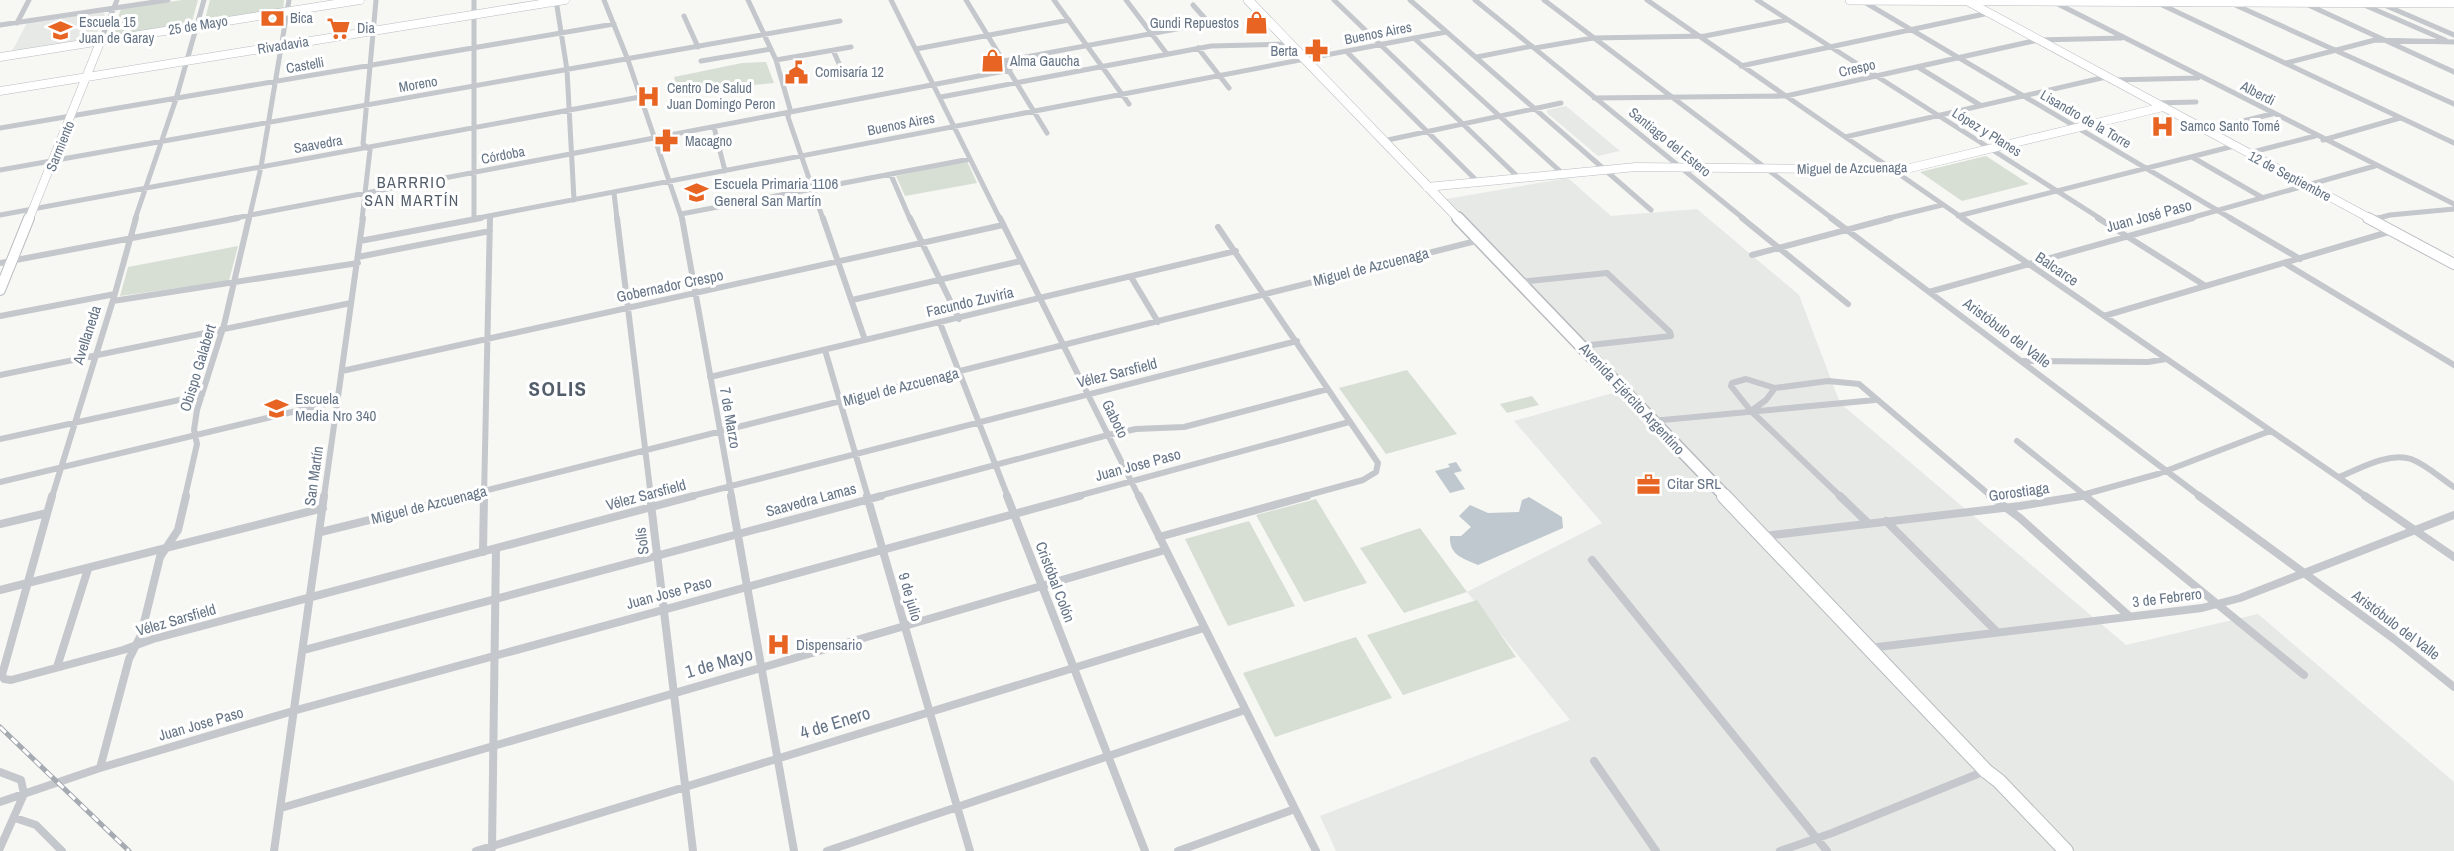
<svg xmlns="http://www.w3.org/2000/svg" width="2454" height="851" viewBox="0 0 2454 851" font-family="'Archivo Narrow',sans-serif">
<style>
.built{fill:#e7e9e7}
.green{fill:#d7dfd5}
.water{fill:#bfc8ce}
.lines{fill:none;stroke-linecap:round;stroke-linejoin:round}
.secondary-far1-casing{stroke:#b9bdc2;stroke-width:9}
.secondary-casing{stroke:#b9bdc2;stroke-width:12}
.primary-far2-casing{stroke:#b7bbbf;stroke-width:10}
.primary-far1-casing{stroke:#b7bbbf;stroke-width:14}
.primary-casing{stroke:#b7bbbf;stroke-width:16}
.street-far2{stroke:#c4c7cb;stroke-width:5}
.street-far1{stroke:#c4c7cb;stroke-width:6}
.street{stroke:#c4c7cb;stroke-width:8}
.secondary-far1{stroke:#fff;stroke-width:8}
.secondary{stroke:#fff;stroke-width:10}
.primary-far2{stroke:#fff;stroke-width:9}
.primary-far1{stroke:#fff;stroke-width:11}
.primary{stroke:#fff;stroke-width:14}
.rail-casing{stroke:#a6abb2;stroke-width:5}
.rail{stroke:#fff;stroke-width:3;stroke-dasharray:8;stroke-linecap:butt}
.labels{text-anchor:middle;stroke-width:6;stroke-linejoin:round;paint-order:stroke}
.far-poi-label{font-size:14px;fill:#657486;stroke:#fff;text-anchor:start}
.far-street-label{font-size:14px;fill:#657486;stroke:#fff}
.poi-label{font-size:15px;fill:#657486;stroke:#fff;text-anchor:start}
.street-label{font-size:15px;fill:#657486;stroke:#fff}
.neighbourhood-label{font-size:16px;letter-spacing:1.5px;fill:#535e6a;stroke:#fff}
.near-street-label{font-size:18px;fill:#657486;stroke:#fff}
.district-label{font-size:21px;font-weight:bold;letter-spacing:1.5px;fill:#535e6a;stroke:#fff}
</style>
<rect width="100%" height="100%" fill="#f7f7f4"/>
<path class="built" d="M103,12l2,2 -10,24 -3,3 -81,12 16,-30z
M1566,106l54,45 -22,5 -51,-43v-3z
M1568,178l43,38 86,-7 102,86 41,108 286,242 132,-31 196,168v69h-1118l-16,-35 250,-96 -103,-128 135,-69 -88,-102 109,-31 -182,-190z"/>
<path class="green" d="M182,0h16l-7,25 -80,13 10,-29z
M210,0h74l-1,11 -79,12z
M766,62l8,21 -96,9 -4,-15 68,-14z
M1986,156l43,28 -67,17 -42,-29z
M967,161l10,22 -72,13 -9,-20z
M238,246l-9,35 -109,15 8,-29z
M1407,370l50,64 -71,20 -47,-66z
M1532,396l7,9 -32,8 -7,-9z
M1316,499l51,84 -63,19 -48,-87z
M1249,521l46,85 -67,20 -43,-87z
M1420,528l47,64 -63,21 -44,-65z
M1477,600l39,57 -113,38 -36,-60z
M1356,637l36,61 -117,39 -32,-64z"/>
<path class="water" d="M1456,462l6,9 -8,2 11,16 -15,4 -15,-22 15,-4 -2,-3z
M1529,497l33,20 1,11 -85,37c-16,-7 -29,-10 -28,-29h11l10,-9 -12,-11 11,-11 18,8 31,-1 3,-12z"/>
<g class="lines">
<defs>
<path id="secondary-far1" d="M1967,1l404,218
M0,57l360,-57
M0,91l565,-91
M1427,187l209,-20 266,3 261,-63
M29,219l72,-179"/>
<path id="secondary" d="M2368,218l86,46
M0,290l29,-72"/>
<path id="primary-far2" d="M1248,0l211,219
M1850,0l604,3"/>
<path id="primary-far1" d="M1458,218l268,279"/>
<path id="primary" d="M1724,496l262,275 13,10 67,70"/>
</defs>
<use href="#secondary-far1" class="secondary-far1-casing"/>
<use href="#secondary" class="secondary-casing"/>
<use href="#primary-far2" class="primary-far2-casing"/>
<use href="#primary-far1" class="primary-far1-casing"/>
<use href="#primary" class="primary-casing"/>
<path class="street-far2" d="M474,0v219
M556,0l11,70 7,130
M604,0l24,60 54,159
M748,0l28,60 14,49 -2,8 35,102
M891,0l109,219
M966,0l81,133
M1054,0l75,104
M1126,0l41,54
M1334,0l184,177
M1410,0l241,210
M1475,0l269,219
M1544,0l289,219
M1647,0l317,219
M1757,0l344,219
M1861,0l371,219
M2052,1l402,203
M2158,3l296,140
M2231,3l223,101
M2304,3l150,69
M2362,4l83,36
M2382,4l72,31
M684,16l14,31
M17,23l12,-23
M0,25l168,-25
M1415,39l147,134
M101,40l16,-40
M1198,48l31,40
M1535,48l58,-10 112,-2 81,-16
M916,49l153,-29
M833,50l11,25
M1347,52l130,129
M1477,57l55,-11
M776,60l75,-13
M701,61l70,-12
M1004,61l205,-38 -16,-18
M2286,63l89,-23 79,2
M1741,66l248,-53
M1918,67l62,38
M2111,80l87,-2
M941,97l270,-51 82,-2
M1594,98l192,-2 252,-56 84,-2
M2155,103l41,-1
M714,127l11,44
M0,128l614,-104
M2205,130l67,-16
M1845,137l261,-60
M2323,140l77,-22
M1383,141l178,-38
M2249,153l66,-17
M2192,157l71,41
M0,170l840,-149
M891,175l19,44
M614,193l3,26
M681,214l289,-55
M0,215l640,-118
M1958,216l276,-70
M135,219l41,-120 28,-99
M230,219l780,-149
M249,219l12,-52 28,-167
M362,219l8,-69 -7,-6 13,-144
M473,219l973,-187
M490,219v-3
M1885,219l57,-14
M2187,219l188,-53
M2375,219l15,-4 64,-6"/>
<path class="street-far1" d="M617,218l34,279
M682,218l50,279
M823,218l42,122
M910,218l49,101
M1000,218l139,279
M1742,218l106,86
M1831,218l370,279
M1962,218l405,279
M2098,218l106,67
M2230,218l70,41
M2371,220l9,-2
M1218,227l160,236 -2,9 -13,8 -62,17
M360,241l121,-23
M1752,255l139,-37
M358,257l132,-26
M0,263l238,-45
M2286,264l168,101
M1131,277l27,45
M1520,282l87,-9 63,59 1,4 -89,10
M1929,292l264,-74
M852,300l169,-39
M113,301l245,-38
M0,316l115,-22
M2104,316l288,-85
M940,323l68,174
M825,350l43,147
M2022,361l126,1 18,-3
M342,371l661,-146
M0,375l351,-72
M710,377l526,-126
M1775,388l-29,-9 -14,4 -1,3 20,25 90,86
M1751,411l15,-11 9,-12 53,-7 31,3 133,113
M1652,421l223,-21
M0,439l202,-44
M2017,441l70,56
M2339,477c20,-8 49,-25 72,-18 16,6 29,19 43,28
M0,482l338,-81
M52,497l62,-200 22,-79
M185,497l12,-53 -3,-14 3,-20 27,-85 25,-107
M324,497l39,-279
M460,497l1020,-257
M484,497l6,-279
M688,497l609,-156
M875,497l233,-62 28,-6 48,-2 144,-38
M1074,497l275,-75
M2075,497l83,-23 112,-43"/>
<path class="street" d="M52,496l-50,179 2,4 7,1 112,-30 30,-11 540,-143
M650,496l43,355
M731,496l63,355
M867,496l103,355
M1007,496l138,355
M1139,496l177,355
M1840,496l28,27
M1990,496l30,22 109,98
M2085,496l219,179
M2199,496l195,143 60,48
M2365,496l89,61
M1886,521l110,110
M0,524l47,-11
M321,532l145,-36
M1764,536l256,-30 61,-10
M1159,537l148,-41
M483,552l1,-56
M1592,560l235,291
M0,590l323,-82
M1869,648l333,-40 38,-10 214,-83
M304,650l577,-154
M57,667l31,-98
M1594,761l62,90
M100,768l29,-109 12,-24 19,-78 18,-27 8,-34
M0,772l21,8 3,14 -24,54
M0,802l100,-34 193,-57 787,-215
M281,808l884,-258
M15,818l21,7 26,26
M492,848l4,-300
M274,851l50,-355
M476,851l728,-223
M827,851l418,-141
M1178,851l117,-42
M1780,851l52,-18 153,-62"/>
<use href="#secondary-far1" class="secondary-far1"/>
<use href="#secondary" class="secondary"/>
<use href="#primary-far2" class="primary-far2"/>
<use href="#primary-far1" class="primary-far1"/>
<use href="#primary" class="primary"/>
<defs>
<path id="rail" d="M0,727l129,124"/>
</defs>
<use href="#rail" class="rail-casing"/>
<use href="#rail" class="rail"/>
</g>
<defs>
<symbol id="bank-bare" viewBox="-9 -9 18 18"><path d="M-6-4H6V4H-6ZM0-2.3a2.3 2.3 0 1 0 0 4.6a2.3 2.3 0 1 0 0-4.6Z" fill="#e86423" stroke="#fff" stroke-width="2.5" paint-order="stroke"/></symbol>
<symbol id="shop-bare" viewBox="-9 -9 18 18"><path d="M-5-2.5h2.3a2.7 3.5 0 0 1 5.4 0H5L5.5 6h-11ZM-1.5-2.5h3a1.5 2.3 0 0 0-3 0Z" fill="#e86423" stroke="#fff" stroke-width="2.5" paint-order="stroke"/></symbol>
<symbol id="supermarket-bare" viewBox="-9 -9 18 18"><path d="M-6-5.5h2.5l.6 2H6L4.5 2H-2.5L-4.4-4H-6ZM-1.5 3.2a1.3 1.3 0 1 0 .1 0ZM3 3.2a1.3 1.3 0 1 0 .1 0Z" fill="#e86423" stroke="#fff" stroke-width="2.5" paint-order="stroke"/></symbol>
<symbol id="school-bare" viewBox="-9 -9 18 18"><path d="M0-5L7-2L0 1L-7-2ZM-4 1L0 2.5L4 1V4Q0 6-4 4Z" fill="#e86423" stroke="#fff" stroke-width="2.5" paint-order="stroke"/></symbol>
<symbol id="pharmacy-bare" viewBox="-9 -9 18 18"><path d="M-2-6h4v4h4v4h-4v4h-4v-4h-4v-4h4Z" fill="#e86423" stroke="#fff" stroke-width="2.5" paint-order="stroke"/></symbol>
<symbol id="civic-bare" viewBox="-9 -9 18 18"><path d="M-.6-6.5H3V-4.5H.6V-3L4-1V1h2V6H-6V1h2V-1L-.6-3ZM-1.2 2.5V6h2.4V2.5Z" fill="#e86423" stroke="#fff" stroke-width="2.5" paint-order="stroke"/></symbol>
<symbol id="hospital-bare" viewBox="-9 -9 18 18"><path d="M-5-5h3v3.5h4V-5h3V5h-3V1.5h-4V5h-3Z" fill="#e86423" stroke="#fff" stroke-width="2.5" paint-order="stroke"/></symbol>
<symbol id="office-bare" viewBox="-9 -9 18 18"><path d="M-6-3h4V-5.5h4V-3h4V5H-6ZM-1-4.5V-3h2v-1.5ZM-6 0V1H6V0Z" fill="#e86423" stroke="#fff" stroke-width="2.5" paint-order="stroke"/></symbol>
</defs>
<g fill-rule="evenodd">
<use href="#bank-bare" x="256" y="2" width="33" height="33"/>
<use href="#shop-bare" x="1240" y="6" width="33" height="33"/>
<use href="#supermarket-bare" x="322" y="12" width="33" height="33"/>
<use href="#school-bare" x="44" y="14" width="33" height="33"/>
<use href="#pharmacy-bare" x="1300" y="34" width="33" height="33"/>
<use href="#shop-bare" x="976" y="44" width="33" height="33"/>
<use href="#civic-bare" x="780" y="56" width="33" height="33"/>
<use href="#hospital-bare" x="632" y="80" width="33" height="33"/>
<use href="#hospital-bare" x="2146" y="110" width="33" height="33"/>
<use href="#pharmacy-bare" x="650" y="124" width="33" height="33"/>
<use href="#school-bare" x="680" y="176" width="33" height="33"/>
<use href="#school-bare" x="260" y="392" width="33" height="33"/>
<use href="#office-bare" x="1632" y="468" width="33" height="33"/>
<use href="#hospital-bare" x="762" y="628" width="33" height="33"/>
</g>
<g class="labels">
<g class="far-poi-label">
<text x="290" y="23">Bica</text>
<text x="79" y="27">Escuela 15<tspan x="79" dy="16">Juan de Garay</tspan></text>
<text x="1239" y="28" text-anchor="end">Gundi Repuestos</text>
<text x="357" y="33">Dia</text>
<text x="1298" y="56" text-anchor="end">Berta</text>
<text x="1010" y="66">Alma Gaucha</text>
<text x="815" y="77">Comisaría 12</text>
<text x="667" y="93">Centro De Salud<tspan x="667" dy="16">Juan Domingo Peron</tspan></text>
<text x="2180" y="131">Samco Santo Tomé</text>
<text x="685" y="146">Macagno</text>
</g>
<g class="far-street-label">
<text transform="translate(198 25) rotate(-9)" y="5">25 de Mayo</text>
<text transform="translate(1378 33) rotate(-11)" y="5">Buenos Aires</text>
<text transform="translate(283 45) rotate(-9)" y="5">Rivadavia</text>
<text transform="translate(305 65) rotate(-10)" y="5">Castelli</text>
<text transform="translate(1857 68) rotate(-13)" y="5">Crespo</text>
<text transform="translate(418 84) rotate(-10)" y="5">Moreno</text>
<text transform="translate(2258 93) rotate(27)" y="5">Alberdi</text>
<text transform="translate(2086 119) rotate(30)" y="5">Lisandro de la Torre</text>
<text transform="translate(901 124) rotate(-11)" y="5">Buenos Aires</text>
<text transform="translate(1987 132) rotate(32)" y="5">López y Planes</text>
<text transform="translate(1670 142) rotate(39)" y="5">Santiago del Estero</text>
<text transform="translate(318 144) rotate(-10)" y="5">Saavedra</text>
<text transform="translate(60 146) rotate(-68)" y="5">Sarmiento</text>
<text transform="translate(503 155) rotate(-11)" y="5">Córdoba</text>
<text transform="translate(1852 168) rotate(-1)" y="5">Miguel de Azcuenaga</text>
<text transform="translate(2290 176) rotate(28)" y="5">12 de Septiembre</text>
</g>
<g class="poi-label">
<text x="714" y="189">Escuela Primaria 1106<tspan x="714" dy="17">General San Martín</tspan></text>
<text x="295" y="404">Escuela<tspan x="295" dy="17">Media Nro 340</tspan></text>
<text x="1667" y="489">Citar SRL</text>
<text x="796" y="650">Dispensario</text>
</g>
<g class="street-label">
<text transform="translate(2149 216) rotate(-15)" y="5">Juan José Paso</text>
<text transform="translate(1371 267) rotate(-14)" y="5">Miguel de Azcuenaga</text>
<text transform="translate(2057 269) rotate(34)" y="5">Balcarce</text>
<text transform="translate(670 286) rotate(-12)" y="5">Gobernador Crespo</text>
<text transform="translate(970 302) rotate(-13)" y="5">Facundo Zuviría</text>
<text transform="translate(2007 333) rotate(37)" y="5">Aristóbulo del Valle</text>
<text transform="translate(87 335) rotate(-72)" y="5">Avellaneda</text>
<text transform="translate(198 368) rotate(-73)" y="5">Obispo Galabert</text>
<text transform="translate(1117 373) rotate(-14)" y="5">Vélez Sarsfield</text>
<text transform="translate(901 387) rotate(-14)" y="5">Miguel de Azcuenaga</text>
<text transform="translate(1632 399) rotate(47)" y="5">Avenida Ejército Argentino</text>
<text transform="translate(730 418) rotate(80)" y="5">7 de Marzo</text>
<text transform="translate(1115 419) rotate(63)" y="5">Gaboto</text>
<text transform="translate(1138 465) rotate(-15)" y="5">Juan Jose Paso</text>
<text transform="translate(314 476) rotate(-82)" y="5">San Martín</text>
<text transform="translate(2019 492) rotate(-8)" y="5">Gorostiaga</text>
<text transform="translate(646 495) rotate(-15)" y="5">Vélez Sarsfield</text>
<text transform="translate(811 500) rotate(-15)" y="5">Saavedra Lamas</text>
<text transform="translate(429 505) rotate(-14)" y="5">Miguel de Azcuenaga</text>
<text transform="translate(642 541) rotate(-97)" y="5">Solís</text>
<text transform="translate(1055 582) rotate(69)" y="5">Cristóbal Colón</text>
<text transform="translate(669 593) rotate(-15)" y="5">Juan Jose Paso</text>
<text transform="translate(910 597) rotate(74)" y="5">9 de julio</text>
<text transform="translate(2167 598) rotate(-7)" y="5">3 de Febrero</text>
<text transform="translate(176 620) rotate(-16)" y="5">Vélez Sarsfield</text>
<text transform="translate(2396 625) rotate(37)" y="5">Aristóbulo del Valle</text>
<text transform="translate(201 724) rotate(-16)" y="5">Juan Jose Paso</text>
</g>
<g class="neighbourhood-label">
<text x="412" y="188">BARRRIO<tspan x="412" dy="18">SAN MARTÍN</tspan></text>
</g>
<g class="near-street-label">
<text transform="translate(719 663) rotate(-16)" y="6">1 de Mayo</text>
<text transform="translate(835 723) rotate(-17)" y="6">4 de Enero</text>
</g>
<g class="district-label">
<text x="558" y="396">SOLIS</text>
</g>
</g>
</svg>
